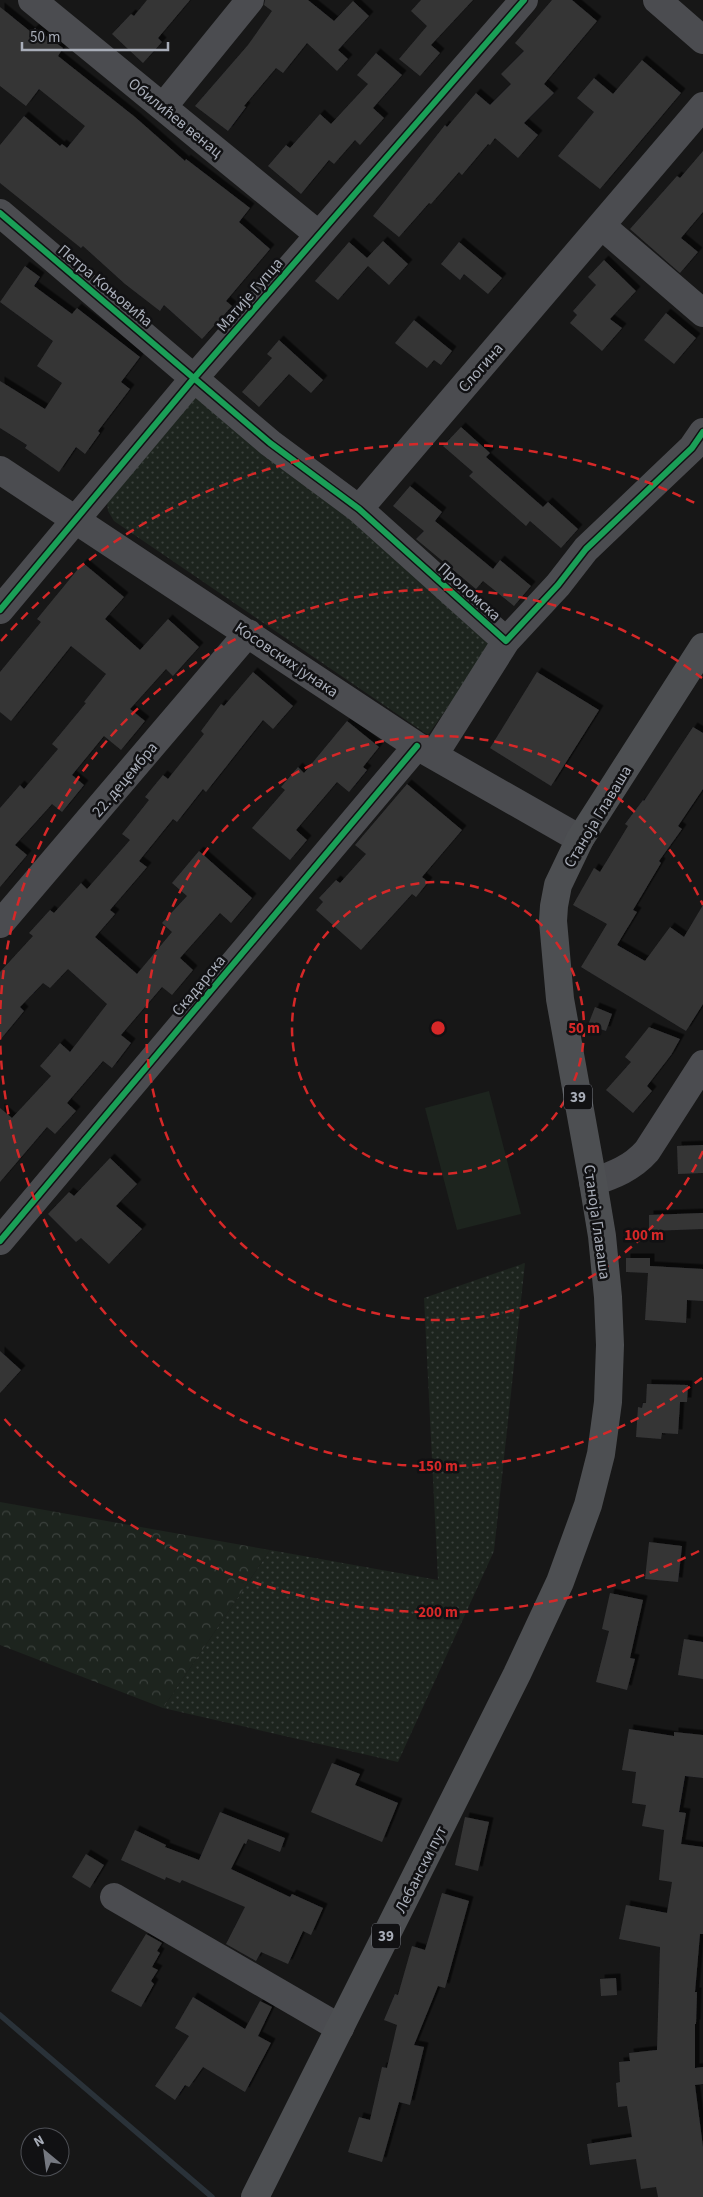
<svg xmlns="http://www.w3.org/2000/svg" width="703" height="2197" viewBox="0 0 703 2197" font-family="'Source Sans 3',sans-serif">
<style>
.grass{fill:url(#grass-dots)}
.forest{fill:url(#forest-crowns)}
.garden{fill:#1d241e}
.lines{fill:none;stroke-linecap:round;stroke-linejoin:round}
.stream{stroke:#2a3239;stroke-width:5.5}
.building{fill:#353536;filter:url(#shadow)}
.minor{stroke:#4b4c50;stroke-width:28}
.major{stroke:#4d4f52;stroke-width:28}
.cycleway-casing{stroke:#111113;stroke-width:9}
.cycleway{stroke:#1a9f57;stroke-width:6}
.ring{fill:none;stroke:#d62828;stroke-width:2.5;stroke-dasharray:9 6}
.labels{text-anchor:middle;stroke-width:5;stroke-linejoin:round;paint-order:stroke}
.shield{fill:#111113;stroke:#7b7e86;stroke-width:1}
.shield-label{font-size:15px;font-weight:bold;fill:#a8adb8}
.street-label{font-size:16px;fill:#a8adb8;stroke:#111113}
.centre{fill:#d62828;stroke:#111113;stroke-width:2.5}
.ring-label{font-size:15px;text-anchor:middle;font-weight:bold;fill:#d62828;stroke:#111113;stroke-width:5;stroke-linejoin:round;paint-order:stroke}
</style>
<defs>
<pattern id="grass-dots" width="8" height="8" patternUnits="userSpaceOnUse" patternTransform="scale(1.25)"><rect width="8" height="8" fill="#1d241e"/><path d="M2 2h.1M6 6h.1" fill="none" stroke="#3b413d" stroke-width="1.8" stroke-linecap="round"/></pattern>
<pattern id="forest-crowns" width="20" height="18" patternUnits="userSpaceOnUse" patternTransform="scale(1.25)"><rect width="20" height="18" fill="#1d241e"/><path d="M2 6a3 3 0 1 1 6 0M12 15a3 3 0 1 1 6 0" fill="none" stroke="#3b413d"/></pattern>
<filter id="shadow"><feDropShadow dx="4.5" dy="-4.5" stdDeviation="0" flood-color="#0009"/></filter>
</defs>
<rect width="100%" height="100%" fill="#171717"/>
<path class="grass" d="M198,391l297,250 -67,94 -314,-214 -6,-10 -1,-10z
M525,1263l-31,288 -96,211 -235,-54 107,-158 168,30 -14,-282z"/>
<path class="forest" d="M0,1502l270,48 -107,158 -163,-63z"/>
<path class="garden" d="M489,1091l32,123 -64,16 -32,-122z"/>
<g class="lines">
<path class="stream" d="M0,2015l212,182"/>
</g>
<path class="building" d="M147,0h43l-32,38 4,4 -19,21 -31,-29 19,-20 3,2z
M265,0h43l26,21 19,-20 16,15 -31,34 10,9 -11,12 -30,-28 -24,30 -7,-5 -32,38 2,1 -18,24 -33,-25 53,-61 24,-34 -8,-6z
M421,0h52l-42,45 9,8 -20,23 -21,-17 28,-33 -16,-15z
M552,0h20l25,21 -53,63 10,9 -30,30 14,12 -20,23 -23,-20 -5,7 -2,-1 -26,31 -3,-3 -28,32 -2,-1 -30,34 -26,-21 72,-91 2,2 29,-34 14,12 21,-21 -10,-10 23,-23 -9,-8z
M0,7l31,25 4,-4 28,20 -5,8 77,61 50,44 1,-2 64,49 -11,14 31,27 -44,52 6,5 -30,33 -38,-34 -4,6 -35,-27 -42,-38 -2,2 -81,-65v-38l24,-29 36,30 2,-2 5,4 18,-22 -46,-37 -13,17 -26,-20z
M376,53l26,22 -29,33 11,10 -24,27 -5,-5 -21,24 -5,-4 -28,34 -33,-28 18,-21 4,3 30,-34 11,10 37,-40 -11,-9z
M642,60l39,33 -81,96 -42,-33 36,-44 -17,-14 17,-20 19,16z
M703,151v61l-22,26 17,14 -18,21 -50,-44 47,-53 3,2z
M383,241l25,23 -19,21 -21,-19 -30,34 -23,-19 34,-39 18,16z
M459,242l43,36 -14,16 -24,-20 -4,6 -19,-16z
M604,260l32,31 -26,28 12,9 -20,23 -32,-28 7,-8 -4,-4 23,-26 -8,-8z
M25,266l15,11 -6,9 38,28 5,-6 63,49 -19,25 9,7 -32,42 2,2 -15,21 -9,-7 -17,25 -34,-24 2,-3 -27,-17v-47l45,28 17,-26 -25,-17 16,-25 -53,-39z
M666,313l30,25 -22,26 -30,-24z
M414,320l38,31 -11,14 -7,-5 -7,8 -32,-25z
M279,340l44,40 -12,13 -22,-19 -30,33 -17,-15 30,-34 -5,-4z
M461,427l29,26 -4,4 57,50 5,-5 30,27 -17,19 -31,-27 -4,5 -57,-50 4,-4 -30,-26z
M410,486l32,26 -7,9 58,48 7,-9 31,26 -17,20 -31,-25 -7,8 -60,-50 8,-8 -31,-25z
M83,563l41,34 -19,22 35,31 28,-31 31,28 -26,29 -7,-7 -36,40 15,12 -24,29 -17,-14 -32,39 12,10 -22,27 -10,-8 -37,41 12,10 -27,32v-79l20,-23 4,4 34,-40 -6,-5 34,-41 -2,-1 22,-28 -35,-28 -60,75 -11,-9v-40l41,-50 -4,-3z
M253,672l40,34 -20,23 -10,-9 -57,72 -3,-3 -26,33 -4,-3 -34,42 8,6 -37,43 5,4 -20,23 42,37 35,-42 -10,-9 25,-27 -15,-13 27,-32 53,47 -21,25 -11,-10 -40,45 13,12 -21,25 -10,-8 -41,48 10,8 -19,25 -9,-7 -36,42 9,8 -21,23 -8,-7 -47,55v-74l12,10 39,-42 -11,-10 20,-23 10,9 37,-48 -39,-35 -18,19 -7,-5 -23,24 4,4 -24,29v-68l33,-36 -4,-3 21,-23 4,3 27,-30 6,6 43,-49 -8,-6 27,-34 -4,-3 18,-22 5,4 36,-45 -3,-3 20,-27 3,2z
M537,672l62,38 -48,76 -61,-38z
M347,721l32,26 -16,20 4,3 -18,22 -12,-10 -41,48 11,10 -17,20 -38,-32 33,-38 -4,-3 17,-20 6,6z
M693,727l10,6v56l-25,37 4,3 -23,32 2,2 -28,47 4,2 -20,33 28,16 25,-34 14,10 19,-32v99l-17,27 -105,-64 26,-43 -34,-19 21,-37 6,4 28,-46 -3,-2 18,-24 1,1z
M407,784l55,46 -40,47 6,5 -12,15 -4,-3 -51,56 -45,-40 7,-8 -4,-4 17,-18 4,3 26,-29 -11,-9z
M595,1007l17,7 -6,17 -18,-6z
M649,1027l31,12 -9,16 -24,31 5,5 -19,22 -27,-23 25,-28 -6,-5z
M703,1145v28l-25,1 -1,-28z
M110,1158l27,26 -21,22 26,23 -33,35 -28,-26 -5,4 -28,-28 21,-22 5,4z
M703,1213v16l-54,2v-16z
M626,1258h24v8l53,3v32l-16,-1 -1,23 -41,-3 3,-47 -22,-1z
M0,1351l21,19 -21,23z
M647,1384l41,1 -1,17h-7l-2,32 -16,-1 -1,6 -25,-2 2,-30 4,1 1,-5h3z
M649,1542l33,4 -4,36 -33,-3z
M610,1593l33,7 -13,58 5,1 -8,31 -31,-8 13,-51 -7,-2z
M684,1639l19,3v37l-25,-4z
M629,1729l45,7v-4l29,3v43l-18,-2 -6,36 7,1 -5,31 22,3v87h-3l-5,58h2l-1,32h-1v44l8,-1v17l-8,1 8,62v50h-45l-2,-10 -15,2 -5,-30 -46,6 -3,-21 45,-7 -5,-31 -9,1 -2,-24 4,-1 -1,-20 11,-1 -1,-8 28,-3 3,-103 -41,-8 7,-34 41,8 5,-31 -13,-2 5,-50 -22,-4 4,-21 -14,-2 4,-31 -14,-2z
M332,1763l28,11 -5,11 43,18 -16,39 -71,-30z
M220,1812l65,26 -5,14 -32,-13 -2,5 -2,-1 -13,26 59,28 2,-3 31,14 -12,27 -8,-4 -15,33 -27,-12 -5,9 -30,-17 19,-37 -63,-27 -2,3 -14,-6 -1,3 -44,-20 14,-30 31,15 -1,2 34,13z
M465,1817l24,5 -11,49 -23,-6z
M86,1854l18,11 -14,23 -18,-11z
M442,1893l27,8 -24,87 -7,-2 -24,59 10,2 -14,58 -11,-3 -17,60 -34,-10 11,-35 11,3 12,-53 5,1 10,-43 -13,-5 11,-26 3,1 14,-49 13,4z
M146,1934l16,9 -5,8 3,2 -8,14 6,3 -7,11 3,3 -13,23 -30,-16z
M616,1978l1,17 -16,1 -1,-17z
M193,1997l52,32 15,-28 12,6 -14,29 13,7 -26,49 -42,-25 -14,20 -4,-2 -10,15 -20,-14 34,-50 -14,-8z"/>
<g class="lines">
<path class="minor" d="M32,0l287,235
M657,0l46,40
M163,107l87,-107
M0,213l270,230 89,66 147,132 52,-56 28,-36 106,-101 11,-16
M602,226l101,87
M0,470l417,276 163,93
M359,509l344,-403
M0,610l195,-233 329,-377
M434,755l72,-114
M0,924l248,-291
M593,1182c21,-7 39,-14 54,-31l56,-87
M0,1241l417,-495
M114,1897l226,131"/>
<path class="major" d="M255,2197l262,-523 43,-92 28,-77 13,-51 7,-52 2,-57 -2,-48 -6,-61 -9,-54 -33,-183 -7,-78 1,-15 4,-21 22,-46 123,-192"/>
<defs>
<path id="cycleway" d="M0,213l270,230 89,66 147,132 52,-56 28,-36 106,-101 11,-16
M0,610l195,-233 329,-377
M0,1241l417,-495"/>
</defs>
<use href="#cycleway" class="cycleway-casing"/>
<use href="#cycleway" class="cycleway"/>
</g>
<g class="ring">
<circle cx="438" cy="1028" r="146"/>
<path d="M703 1151A292 292 0 1 1 703 905"/>
<path d="M702 1378A438 438 0 0 1 0 1032M0 1024A438 438 0 0 1 702 678"/>
<path d="M699 1551A584 584 0 0 1 1 1415M1 641A584 584 0 0 1 699 505"/>
</g>
<g class="labels">
<g class="shield">
<rect x="564" y="1084.5" width="28" height="25" rx="4"/>
<rect x="372" y="1923.5" width="28" height="25" rx="4"/>
</g>
<g class="shield-label">
<text x="578" y="1102">39</text>
<text x="386" y="1941">39</text>
</g>
<g class="street-label">
<text transform="translate(176 117) rotate(39)" y="6">Обилићев венац</text>
<text transform="translate(106 285) rotate(40)" y="6">Петра Коњовића</text>
<text transform="translate(249 294) rotate(-49)" y="6">Матије Гупца</text>
<text transform="translate(480 367) rotate(-49)" y="6">Слогина</text>
<text transform="translate(470 591) rotate(42)" y="6">Проломска</text>
<text transform="translate(287 659) rotate(34)" y="6">Косовских јунака</text>
<text transform="translate(124 779) rotate(-50)" y="6">22. децембра</text>
<text transform="translate(597 816) rotate(-59)" y="6">Станоја Главаша</text>
<text transform="translate(198 985) rotate(-50)" y="6">Скадарска</text>
<text transform="translate(598 1222) rotate(82)" y="6">Станоја Главаша</text>
<text transform="translate(420 1869) rotate(-63)" y="6">Лебански пут</text>
</g>
</g>
<circle cx="438" cy="1028" r="8" class="centre"/>
<g class="ring-label">
<text x="584" y="1033">50 m</text>
<text x="644" y="1240">100 m</text>
<text x="438" y="1471">150 m</text>
<text x="438" y="1617">200 m</text>
</g>
<g transform="translate(45 2152) rotate(331)"><circle r="24" fill="#111113" stroke="#4d4f55"/>
<path d="M0-4L9 19L0 12L-9 19Z" fill="#757880"/>
<text y="-8" font-size="14" font-weight="bold" text-anchor="middle" fill="#a8adb8">N</text>
</g>
<path d="M22 42v8h146v-8" fill="none" stroke="#a8adb8" stroke-width="2.5"/>
<text x="30" y="42" font-size="15" fill="#a8adb8" stroke="#111113" stroke-width="4" paint-order="stroke">50 m</text>
</svg>
